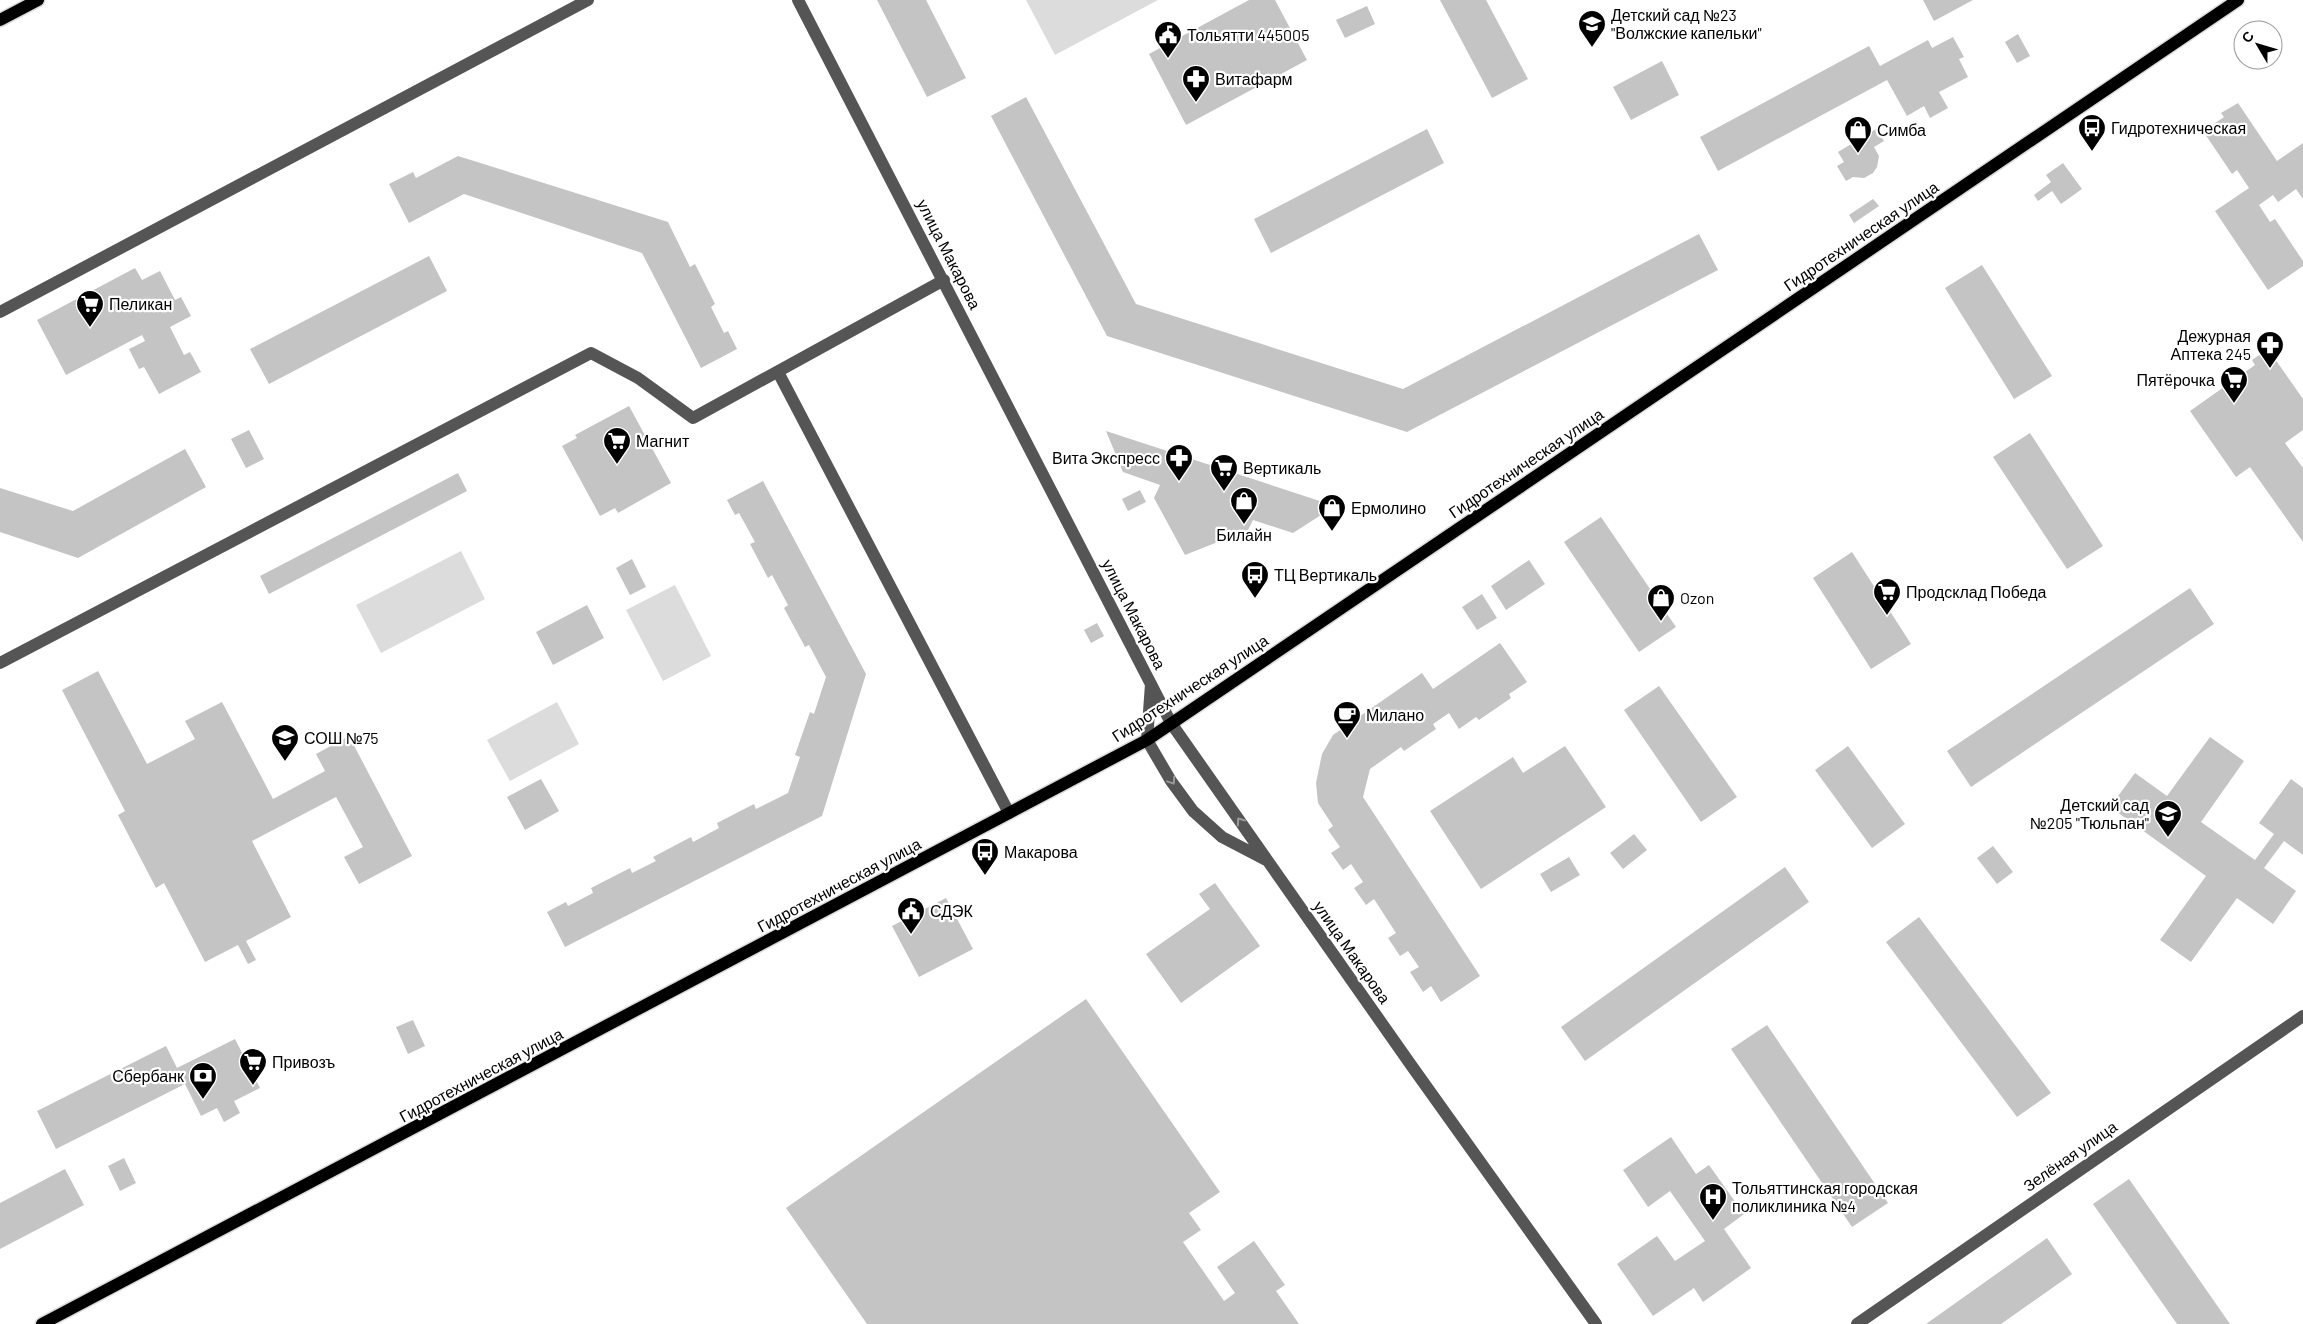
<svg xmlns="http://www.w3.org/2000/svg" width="2303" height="1324" viewBox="0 0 2303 1324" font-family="Barlow,sans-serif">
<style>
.green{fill:#dcdcdc}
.building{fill:#c4c4c4}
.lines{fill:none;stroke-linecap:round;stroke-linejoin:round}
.major-casing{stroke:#dbdbdb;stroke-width:15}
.minor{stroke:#555;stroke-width:12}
.major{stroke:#000;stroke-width:12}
.oneway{stroke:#999}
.labels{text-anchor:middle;stroke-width:4.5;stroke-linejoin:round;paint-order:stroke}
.poi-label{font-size:16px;fill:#000;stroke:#fff;text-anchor:start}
.street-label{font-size:16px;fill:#000;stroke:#fff}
</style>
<rect width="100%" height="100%" fill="#fff"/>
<path class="green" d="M1026,0h132l-103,55z
M461,551l24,48 -104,54 -25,-48z
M675,585l36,71 -48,25 -37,-71z
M557,702l22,42 -69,37 -23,-41z"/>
<path class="building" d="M877,0h49l40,78 -39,19z
M1249,0h26l32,60 -121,65 -37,-71z
M1440,0h46l42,79 -36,19z
M1923,0h50l-39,21z
M1367,6l8,18 -30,14 -9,-18z
M2018,34l12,22 -13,7 -12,-21z
M1953,37l11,20 -5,2 9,18 -29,15 9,16 -18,10 -6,-12 -17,10 -20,-36 -169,91 -18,-34 169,-91 11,20 48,-26 4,8z
M1662,61l17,34 -48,25 -18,-33z
M1026,97l110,207 267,85 296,-155 19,36 -311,162 -300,-96 -116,-220z
M2238,103l39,58 26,-18v56l-7,-10 -18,13 -5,-7 -14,10 11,17 5,-3 28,42v5l-35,24 -53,-79 34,-23 -12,-18 -5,4 -29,-43 21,-14 -3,-4z
M1427,129l17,34 -173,90 -17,-34z
M1876,129l8,12 -10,6 5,9 -2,11 -4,6 -9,5 -11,-1 -7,4 -9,-15 7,-4 -6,-10z
M458,156l210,66 22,45 5,-3 20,40 -4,3 13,26 4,-2 9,18 -36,19 -59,-115 -178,-59 -55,29 -20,-39 24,-12 3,6z
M2063,163l19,26 -21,15 -9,-13 -14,10 -4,-6 17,-13 -5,-7z
M1873,199l6,7 -25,17 -5,-8z
M429,256l18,35 -178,93 -19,-35z
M1982,265l70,111 -38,23 -69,-111z
M135,268l7,12 18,-9 15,29 6,-3 10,19 -21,11 14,28 6,-3 11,20 -42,22 -15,-27 -5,2 -10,-20 16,-8 -3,-6 -76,40 -29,-55z
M2268,349l35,50v31l-18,13 18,25v74l-53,-75 -14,10 -46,-66 65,-46 -3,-5z
M629,406l42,77 -53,30 -3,-5 -15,8 -38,-70 15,-8 -2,-3z
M249,430l15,29 -18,9 -15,-29z
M1106,431l229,75 -42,27 -40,-13 -5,10 -63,25 -31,-57 6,-13 -37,-13z
M2030,433l73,113 -36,23 -74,-112z
M185,449l21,38 -128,71 -78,-26v-44l73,23z
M458,473l9,18 -198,103 -9,-18z
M763,481l103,193 -44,142 -257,131 -18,-35 19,-10 2,4 25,-13 -2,-5 39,-20 2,5 24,-12 -3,-4 38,-20 2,5 26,-14 -2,-5 37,-19 2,5 32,-16 12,-36 -5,-2 15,-43 4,2 12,-37 -17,-32 -4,2 -21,-39 4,-3 -16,-30 -4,3 -18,-34 5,-2 -16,-29 -4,2 -8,-15z
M1140,490l6,12 -18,9 -6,-12z
M1601,517l75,110 -37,25 -75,-110z
M1852,552l59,92 -40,25 -58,-91z
M632,559l14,28 -16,8 -14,-27z
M1529,560l16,24 -39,26 -15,-24z
M2190,588l24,36 -243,163 -24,-36z
M1482,594l15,24 -20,12 -15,-23z
M587,605l17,33 -51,27 -17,-33z
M1097,623l7,13 -13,7 -7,-13z
M1500,643l27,39 -18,12 2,4 -32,22 -3,-3 -17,12 -10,-16 -16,11 3,5 -32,22 -3,-4 -31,22 -7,28 117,179 -39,26 -10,-16 -8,6 -13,-20 9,-5 -11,-16 -8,5 -12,-18 8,-5 -22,-34 -8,6 -12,-17 9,-6 -12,-18 -8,6 -12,-17 9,-6 -12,-17 5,-4 -15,-23 -2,-20 6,-29 11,-19 89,-62 11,16z
M98,671l49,93 48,-25 -10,-18 37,-19 51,97 52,-28 -9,-17 33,-18 63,120 -53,28 -15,-27 19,-10 -27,-50 -84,44 39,76 -45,24 10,19 -8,4 -10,-19 -33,17 -41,-79 -8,5 -38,-73 7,-4 -63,-121z
M1659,686l78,111 -36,25 -77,-112z
M2210,737l34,24 -43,61 54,38 19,-26 -15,-11 32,-44 12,9v67l-19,-14 -20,27 32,23 -23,33 -36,-26 -46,64 -31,-22 46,-64 -96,-69 25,-34 32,23z
M1565,746l41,61 -125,82 -51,-78 83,-54 10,16z
M1848,746l57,78 -33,24 -57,-78z
M541,779l18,32 -34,19 -18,-33z
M1634,834l13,16 -24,19 -13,-16z
M1993,846l20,26 -16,12 -20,-26z
M1569,857l11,18 -29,17 -11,-18z
M1785,867l24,35 -224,159 -24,-34z
M1215,883l45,63 -79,57 -35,-49 64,-45 -11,-15z
M946,898l27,51 -54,28 -27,-51z
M1919,917l132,176 -34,24 -131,-175z
M1086,999l134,193 -31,21 12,17 -18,12 41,59 11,-8 -18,-26 37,-26 31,44 -9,6 23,33h-432l-81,-116z
M413,1020l12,26 -17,8 -12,-27z
M1767,1025l121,178 -36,24 -121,-178z
M235,1039l25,49 -26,13 6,12 -16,9 -7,-14 -16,8 -16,-32 -129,65 -19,-38 129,-65 11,22z
M1671,1137l25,37 13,-9 35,49 -20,15 27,39 -48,34 -9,-14 -41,28 -36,-52 40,-28 18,25 30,-20 -35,-50 -22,16 -25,-37z
M124,1158l12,25 -16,8 -12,-25z
M65,1169l19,36 -84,44v-46z
M2129,1179l101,145h-53l-84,-120z
M2047,1238l25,36 -71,50h-75z"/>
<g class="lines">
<defs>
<path id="major" d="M0,20l38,-20
M42,1324l1105,-584 1091,-740"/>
</defs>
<use href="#major" class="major-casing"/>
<path class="minor" d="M798,0l373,723 240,342 185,259
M0,312l588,-312
M778,372l231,441
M0,663l591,-310 47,25 55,40 251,-138
M1151,684l-4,56 24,41 22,30 29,26 44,23
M1857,1324l446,-308"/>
<use href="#major" class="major"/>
</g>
<defs><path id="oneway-chevron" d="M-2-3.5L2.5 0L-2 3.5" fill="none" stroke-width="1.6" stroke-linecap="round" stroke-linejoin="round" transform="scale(1.25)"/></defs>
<g class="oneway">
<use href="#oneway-chevron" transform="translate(1172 781) rotate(56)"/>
<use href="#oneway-chevron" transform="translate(1240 821) rotate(-125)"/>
</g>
<defs>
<symbol id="school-pin" viewBox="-11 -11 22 30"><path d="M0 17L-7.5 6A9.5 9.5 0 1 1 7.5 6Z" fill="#000" stroke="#fff"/><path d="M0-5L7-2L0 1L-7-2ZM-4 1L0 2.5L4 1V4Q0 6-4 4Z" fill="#fff"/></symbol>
<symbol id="civic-pin" viewBox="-11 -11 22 30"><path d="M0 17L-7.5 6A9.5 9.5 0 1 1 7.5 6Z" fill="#000" stroke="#fff"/><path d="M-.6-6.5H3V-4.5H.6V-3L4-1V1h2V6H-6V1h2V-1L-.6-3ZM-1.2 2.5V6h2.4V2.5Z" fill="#fff"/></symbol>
<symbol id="pharmacy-pin" viewBox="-11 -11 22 30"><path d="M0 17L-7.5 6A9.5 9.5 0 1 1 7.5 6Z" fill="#000" stroke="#fff"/><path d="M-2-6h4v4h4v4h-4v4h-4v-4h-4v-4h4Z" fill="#fff"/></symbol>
<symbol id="bus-pin" viewBox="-11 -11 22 30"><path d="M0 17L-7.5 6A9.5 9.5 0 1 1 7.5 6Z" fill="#000" stroke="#fff"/><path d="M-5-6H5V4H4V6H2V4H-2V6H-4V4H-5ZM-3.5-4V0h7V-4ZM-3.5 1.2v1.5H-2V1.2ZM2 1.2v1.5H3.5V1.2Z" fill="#fff"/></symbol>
<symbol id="shop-pin" viewBox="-11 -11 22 30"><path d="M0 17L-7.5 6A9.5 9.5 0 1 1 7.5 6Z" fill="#000" stroke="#fff"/><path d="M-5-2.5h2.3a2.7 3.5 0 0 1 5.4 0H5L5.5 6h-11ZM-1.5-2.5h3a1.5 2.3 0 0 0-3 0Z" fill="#fff"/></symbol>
<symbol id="supermarket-pin" viewBox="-11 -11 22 30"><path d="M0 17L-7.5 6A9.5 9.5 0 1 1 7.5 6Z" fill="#000" stroke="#fff"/><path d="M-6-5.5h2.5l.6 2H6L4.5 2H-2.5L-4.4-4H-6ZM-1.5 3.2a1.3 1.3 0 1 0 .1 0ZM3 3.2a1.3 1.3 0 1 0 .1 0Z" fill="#fff"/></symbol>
<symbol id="cafe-pin" viewBox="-11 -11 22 30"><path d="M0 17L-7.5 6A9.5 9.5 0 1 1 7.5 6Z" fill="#000" stroke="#fff"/><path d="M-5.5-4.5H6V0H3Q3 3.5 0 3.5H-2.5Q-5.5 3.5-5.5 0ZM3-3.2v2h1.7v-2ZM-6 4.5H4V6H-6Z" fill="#fff"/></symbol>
<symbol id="bank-pin" viewBox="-11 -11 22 30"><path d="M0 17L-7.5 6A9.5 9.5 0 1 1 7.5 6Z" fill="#000" stroke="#fff"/><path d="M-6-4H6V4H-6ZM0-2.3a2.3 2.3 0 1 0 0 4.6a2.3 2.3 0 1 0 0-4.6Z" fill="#fff"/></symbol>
<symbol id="hospital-pin" viewBox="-11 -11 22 30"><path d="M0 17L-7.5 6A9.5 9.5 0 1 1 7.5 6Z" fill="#000" stroke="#fff"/><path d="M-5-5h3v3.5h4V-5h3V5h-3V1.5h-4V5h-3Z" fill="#fff"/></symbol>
</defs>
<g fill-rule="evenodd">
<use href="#school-pin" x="1576" y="8" width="32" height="43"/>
<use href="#civic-pin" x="1152" y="19" width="32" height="43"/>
<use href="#pharmacy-pin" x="1180" y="63" width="32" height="43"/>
<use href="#bus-pin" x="2076" y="112" width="32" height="43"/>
<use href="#shop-pin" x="1842" y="114" width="32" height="43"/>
<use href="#supermarket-pin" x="74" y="288" width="32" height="43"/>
<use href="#pharmacy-pin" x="2254" y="329" width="32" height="43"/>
<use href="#supermarket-pin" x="2218" y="364" width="32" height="43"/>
<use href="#supermarket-pin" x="601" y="425" width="32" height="43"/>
<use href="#pharmacy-pin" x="1163" y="442" width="32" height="43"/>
<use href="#supermarket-pin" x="1208" y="452" width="32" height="43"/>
<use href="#shop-pin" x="1228" y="485" width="32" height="43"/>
<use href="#shop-pin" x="1316" y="492" width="32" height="43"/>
<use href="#bus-pin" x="1239" y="559" width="32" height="43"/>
<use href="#supermarket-pin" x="1871" y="576" width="32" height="43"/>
<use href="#shop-pin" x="1645" y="582" width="32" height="43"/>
<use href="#cafe-pin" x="1331" y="699" width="32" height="43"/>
<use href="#school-pin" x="269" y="722" width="32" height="43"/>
<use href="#school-pin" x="2152" y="798" width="32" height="43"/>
<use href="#bus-pin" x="969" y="836" width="32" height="43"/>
<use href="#civic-pin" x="895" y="895" width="32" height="43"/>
<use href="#supermarket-pin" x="237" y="1046" width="32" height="43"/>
<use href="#bank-pin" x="187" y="1060" width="32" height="43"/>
<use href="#hospital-pin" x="1697" y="1181" width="32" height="43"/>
</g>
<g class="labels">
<g class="poi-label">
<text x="1611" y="21">Детский сад №23<tspan x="1611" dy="18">"Волжские капельки"</tspan></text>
<text x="1187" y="41">Тольятти 445005</text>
<text x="1215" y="85">Витафарм</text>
<text x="2111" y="134">Гидротехническая</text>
<text x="1877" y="136">Симба</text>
<text x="109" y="310">Пеликан</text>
<text x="2251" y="342" text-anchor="end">Дежурная<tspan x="2251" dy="18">Аптека 245</tspan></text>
<text x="2215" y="386" text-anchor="end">Пятёрочка</text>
<text x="636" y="447">Магнит</text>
<text x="1160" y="464" text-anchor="end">Вита Экспресс</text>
<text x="1243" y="474">Вертикаль</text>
<text x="1351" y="514">Ермолино</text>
<text x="1244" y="541" text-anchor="middle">Билайн</text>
<text x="1274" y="581">ТЦ Вертикаль</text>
<text x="1906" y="598">Продсклад Победа</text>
<text x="1680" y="604">Ozon</text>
<text x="1366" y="721">Милано</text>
<text x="304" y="744">СОШ №75</text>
<text x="2149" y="811" text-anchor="end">Детский сад<tspan x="2149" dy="18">№205 "Тюльпан"</tspan></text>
<text x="1004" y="858">Макарова</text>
<text x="930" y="917">СДЭК</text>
<text x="272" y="1068">Привозъ</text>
<text x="184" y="1082" text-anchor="end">Сбербанк</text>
<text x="1732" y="1194">Тольяттинская городская<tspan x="1732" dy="18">поликлиника №4</tspan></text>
</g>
<g class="street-label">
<text transform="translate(1861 236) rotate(-34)" y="6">Гидротехническая улица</text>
<text transform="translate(949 254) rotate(63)" y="6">улица Макарова</text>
<text transform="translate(1526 463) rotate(-34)" y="6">Гидротехническая улица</text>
<text transform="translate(1134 614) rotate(63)" y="6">улица Макарова</text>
<text transform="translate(1190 688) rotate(-33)" y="6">Гидротехническая улица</text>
<text transform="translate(839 885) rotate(-28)" y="6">Гидротехническая улица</text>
<text transform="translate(1352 952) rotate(55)" y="6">улица Макарова</text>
<text transform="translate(481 1075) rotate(-28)" y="6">Гидротехническая улица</text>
<text transform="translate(2070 1156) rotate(-35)" y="6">Зелёная улица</text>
</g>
</g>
<g transform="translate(2258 45) rotate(308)"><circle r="24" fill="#ffffff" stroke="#999999"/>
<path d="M0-4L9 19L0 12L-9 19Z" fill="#000000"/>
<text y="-8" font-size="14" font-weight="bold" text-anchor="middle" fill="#000000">С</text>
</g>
</svg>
